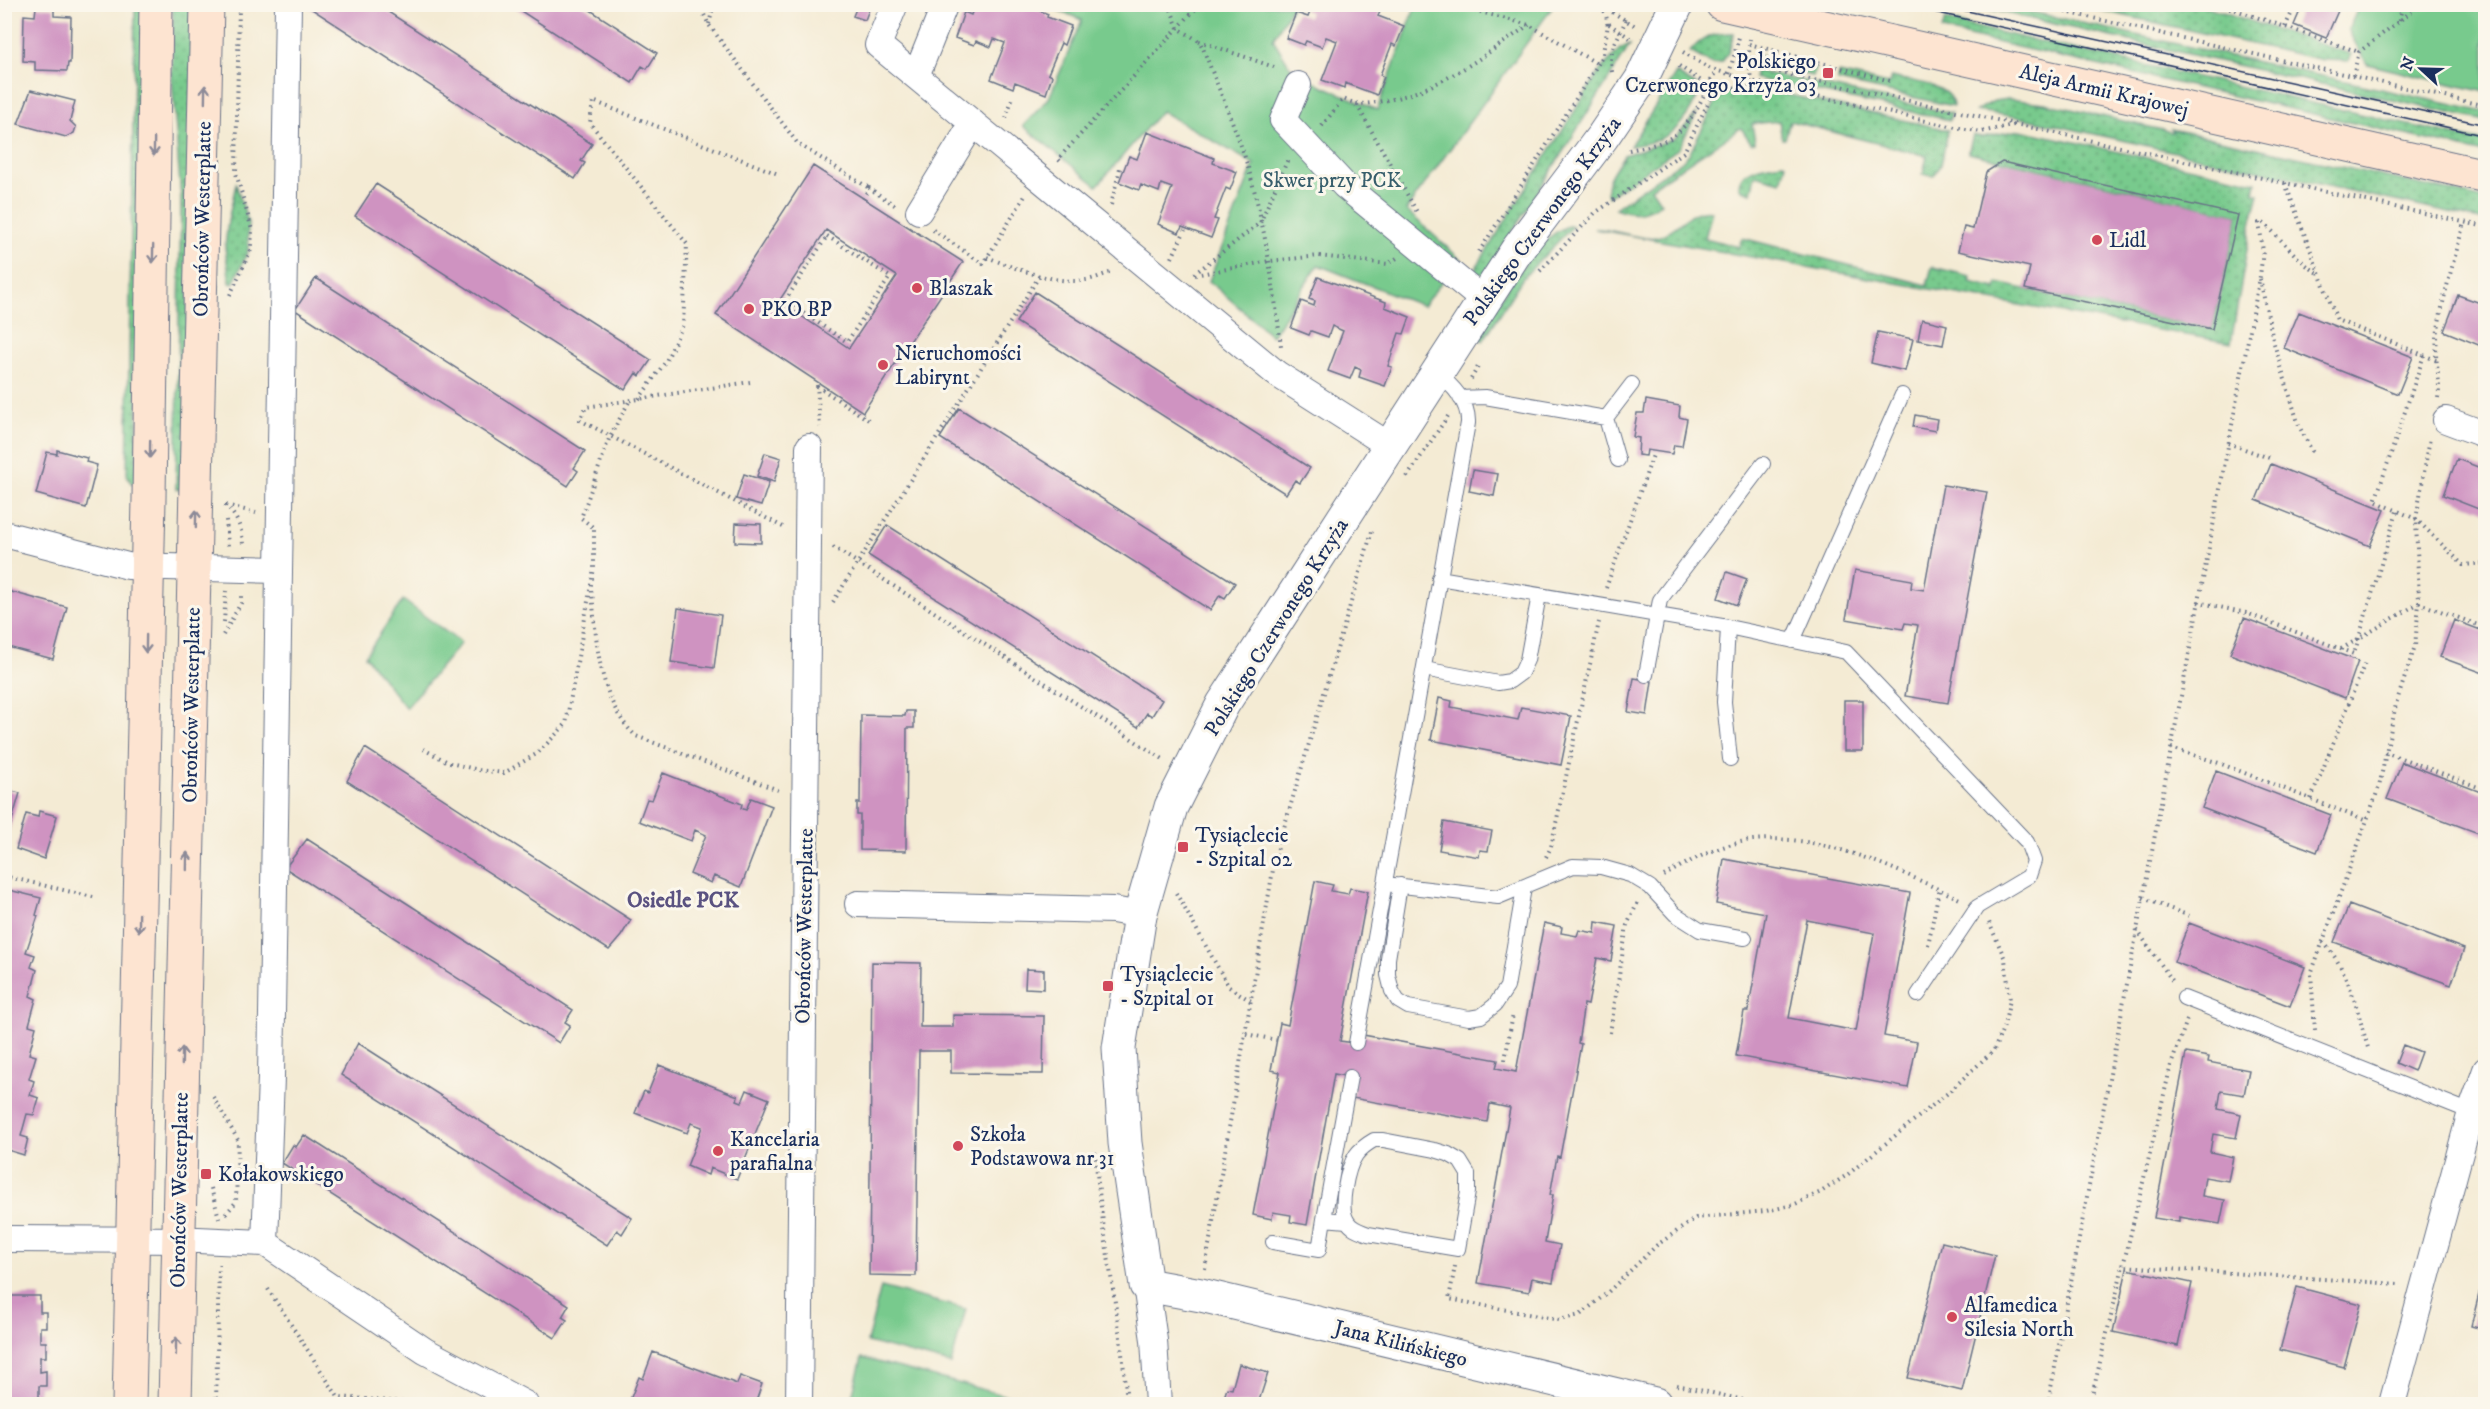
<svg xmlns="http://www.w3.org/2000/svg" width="2490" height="1409" viewBox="0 0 2490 1409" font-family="'IM FELL DW Pica',serif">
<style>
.grass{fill:url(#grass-dots);stroke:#4a7c76;stroke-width:1.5}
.green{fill:#78ca8d;stroke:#4a7c76;stroke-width:1.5}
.building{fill:#cf93c1;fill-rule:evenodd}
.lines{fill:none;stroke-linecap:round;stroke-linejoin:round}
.service-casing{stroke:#677187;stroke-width:16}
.minor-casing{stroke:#677187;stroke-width:28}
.tertiary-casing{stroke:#677187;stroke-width:35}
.secondary-casing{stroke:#677187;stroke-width:35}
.path{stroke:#677187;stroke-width:4;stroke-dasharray:1.5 4.5;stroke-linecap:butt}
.service{stroke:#fff;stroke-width:14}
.minor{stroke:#fff;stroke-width:26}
.tertiary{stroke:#fff;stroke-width:33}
.secondary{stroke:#fde4d1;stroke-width:33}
.tram{stroke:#1b2f5e;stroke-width:1.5}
.oneway{stroke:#8c8a98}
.poi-dot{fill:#d1495b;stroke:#fbf7ec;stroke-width:2}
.labels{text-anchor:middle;stroke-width:6;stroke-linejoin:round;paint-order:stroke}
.poi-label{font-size:21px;fill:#1b2f5e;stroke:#fbf7ec;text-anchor:start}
.street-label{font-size:21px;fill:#1b2f5e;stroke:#fbf7ec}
.park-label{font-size:21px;fill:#375e6c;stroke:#fbf7ec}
.neighbourhood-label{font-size:22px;font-weight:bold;fill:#5a5281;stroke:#fbf7ec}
</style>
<defs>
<pattern id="grass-dots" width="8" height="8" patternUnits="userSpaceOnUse" patternTransform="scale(1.5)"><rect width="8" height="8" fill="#78ca8d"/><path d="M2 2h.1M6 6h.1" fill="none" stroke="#62a476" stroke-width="1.8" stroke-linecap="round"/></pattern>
</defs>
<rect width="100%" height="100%" fill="#fbf7ec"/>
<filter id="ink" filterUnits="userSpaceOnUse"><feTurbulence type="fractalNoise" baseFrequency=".0167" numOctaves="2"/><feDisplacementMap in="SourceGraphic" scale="12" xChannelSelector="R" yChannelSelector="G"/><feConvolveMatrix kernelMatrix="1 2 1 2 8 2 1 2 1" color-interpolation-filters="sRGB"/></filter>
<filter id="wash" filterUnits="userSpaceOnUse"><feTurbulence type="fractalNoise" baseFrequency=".008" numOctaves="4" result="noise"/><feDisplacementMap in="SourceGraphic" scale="24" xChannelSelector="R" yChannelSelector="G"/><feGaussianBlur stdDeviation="1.35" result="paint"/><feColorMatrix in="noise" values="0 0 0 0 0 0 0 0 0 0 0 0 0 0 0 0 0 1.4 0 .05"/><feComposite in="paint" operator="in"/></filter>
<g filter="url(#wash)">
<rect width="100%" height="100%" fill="#f4ebd4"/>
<path class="grass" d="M147,4l-11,481 -5,-2 -4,-7 8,-471z
M173,5h21l-9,485 -9,-1 5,-290 -9,-121z
M1970,5h30l485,107v9z
M2076,5h126l149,49 -3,7 -25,-1z
M1945,20l540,122v11l-543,-123z
M1734,33l-6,20 -6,9 -10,2 -22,-12c12,-16 26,-19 44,-19z
M1630,45l-142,226 -4,3h-12l129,-205 19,-20z
M1759,56l56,12 -2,8 -56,-12z
M1756,71l195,42 -1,7 -196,-42z
M1676,73l25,16c-16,36 -30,53 -71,57z
M1839,73l50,11 2,-7c19,5 59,5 62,29l-115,-25z
M1753,87l195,43 -7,35 -7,11 -11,-2 4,-18 -137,-35 -5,18h-3l-3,-18 -27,3 3,18 -4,1 -10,-15 -90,60 10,15c-16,11 -28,12 -46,5l67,-47 8,-8 26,-52c11,-12 20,-10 35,-7z
M2007,99l38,4 126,29h2l-2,-3 314,70v22l-467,-104 -42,-6 18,-10z
M1697,113l-18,35 -71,49c-5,-16 8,-29 16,-42l50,-16z
M2020,130l236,52 -2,11 5,1 -7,26 -21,123 -636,-114c19,-1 42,12 62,8 20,-5 32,-30 55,-26l-7,27 34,9 3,-9 185,47 5,-18 39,9 -1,6 26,6 2,-5 175,39 1,-1 38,8 26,-114 -270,-62 5,-18 9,2z
M1783,163l3,1 -5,18 -26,-7 -4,18 -9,-3 -3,-3c0,-20 29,-22 44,-24z
M236,184l12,38v29l-15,33 -3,-1 -5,-36 3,-26z
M1568,226h5l-51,53 -39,62 -6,-5c22,-33 54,-95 91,-110z"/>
<path class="green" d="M1546,4l6,4 -146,202 54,49 -37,47 -105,-41 -46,71 -63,-55 45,-117 -93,-53 -64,75 -74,-60 26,-28 33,-78 -37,-15h248l-20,34 21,34 83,37 39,-105z
M2360,4l125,1v87l-118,-28 -19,-34z
M403,600l58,43 -55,65 -41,-52z
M881,1287l85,22 -15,55 -84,-22z
M862,1358l157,41 -2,5h-167z"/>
<g id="blocks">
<path class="building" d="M304,4h72l216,140 -11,17 4,2 -10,16z
M510,4h71l76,49 -10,16 -5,-3 -10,17z
M858,4h13l-6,16 -12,-4z
M975,4h49l24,10 -1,3 24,9 -7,19 -3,-2 -13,31 4,2 -6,18 -31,-12 -2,6 -22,-9 14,-36 -11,-4 -3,8 -15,-6 -2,4 -19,-7 9,-26 7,3z
M1306,4h53l21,8 -2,4 26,10 -8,20 -4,-2 -12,31 4,2 -7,18 -32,-12 -1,5 -22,-8 15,-39 -11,-4 -4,10 -16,-6 -2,4 -18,-7 10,-25 12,4 2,-5 -6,-2z
M2303,4h38l-15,34 -32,-13z
M36,7l18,1v8l17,1 -1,46h-2l-1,8 -32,-1v-8l-12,-1 1,-46 11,1z
M31,90l44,11 -5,20 6,6 -2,6 -8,4 -48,-13z
M1147,132l67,26 -1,5 24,9 -7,18 -4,-2 -12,31 4,1 -7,18 -29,-11 -3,6 -21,-9 14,-36 -11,-4 -2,8 -18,-7 -2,5 -20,-8 10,-26 8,3z
M2002,162l236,53 -26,114 -187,-40 5,-22 -72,-16 6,-24 9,2 13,-57z
M813,166l150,96 -100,150 -147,-97zM826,230l71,46 -48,72 -70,-47z
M376,184l275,176 -11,16 -4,-3 -11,17 -270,-174z
M1318,277l68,25 -1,5 25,10 -6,17 -5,-1 -11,33 4,1 -7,19 -26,-9 2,-7 -6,-3 -5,12 -22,-8 15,-40 -11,-5 -4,11 -17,-6 -2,4 -18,-7 10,-27 13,5 1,-5 -6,-2z
M316,278l269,173 -11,17 4,3 -10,15 -273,-176z
M1035,292l275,176 -10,15 -5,-3 -9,14 -270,-172z
M2458,295l28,10v43l-42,-17z
M2299,312l114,45 -15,37 -114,-46z
M1922,319l25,6 -4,20 -25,-5z
M1878,332l35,7 -8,32 -34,-8z
M1646,400l34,6 -1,11 8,2 -5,27 -8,-1 -2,9 -25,-4 -1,6 -8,-1 1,-17 -6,-1 4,-24h7z
M959,408l276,175 -10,15 -5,-3 -10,15 -270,-172z
M1915,415l22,4 -2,12 -22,-4z
M57,450l30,8 -1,4 11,3 -11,43 -50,-14 11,-42 10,2z
M765,453l16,5 -7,24 -17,-6z
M2457,459l29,11v42l-43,-17z
M2271,464l114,46 -15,36 -114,-46z
M1473,470l25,4 -4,22 -25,-5z
M744,474l25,8 -8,24 -25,-7z
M1943,485l44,7 -39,211 -43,-7 13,-71 -13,-2 -2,6 -57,-10 9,-49 57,10 -1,8 13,2z
M736,523l25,1v19l-26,-1z
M887,525l275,175 -10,16 -5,-3 -9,14 -270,-172z
M1727,572l20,7 -10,26 -19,-7z
M4,590l63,17 -14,52 -49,-13z
M678,608l43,7 -7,53 -43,-6z
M2244,618l114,43 -13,37 -115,-44z
M2454,620l32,12v42l-46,-17z
M1634,678l18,3 -5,34 -19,-3z
M1439,698l13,3 -1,6 67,13 3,-13 50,9 -10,49 -130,-25z
M1844,700h19v51h-19z
M906,711h8v17h-7l-1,123 -46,-1v-35h-3v-12h3l1,-88 44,1z
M365,748l266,172 -10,16 -12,14 -262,-169z
M2402,762l84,32v42l-99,-37z
M2216,771l115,44 -14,37 -115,-44z
M663,773l79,31 -1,4 5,2 5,-12 21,8 -31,81 -27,-11 -3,7 -21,-9 16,-39 -11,-5 -4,11 -52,-20 8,-22 5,1z
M4,789l16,4 -13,44 -3,-1z
M39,811l18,5 -13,43 -28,-10 10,-35 12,3z
M1444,822l48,9 -4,20 -8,-1 -1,7 -40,-7z
M307,839l266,171 -8,12 5,3 -11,18 -274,-175z
M1724,859l186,34 -26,143 33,6 -9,46 -172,-32 8,-45h4l18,-98 -50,-9zM1807,920l67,13 -18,98 -67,-13z
M1315,881l18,4 -2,6 17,3 2,-6 18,3 -28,150 22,3 1,-9 135,25 -2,8 20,4 28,-149 18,4 -1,6 16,3 2,-6 16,3 1,-11 21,4 -6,35 -14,-3 -9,47 -4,-1 -6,39 3,1 -21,113 -3,-1 -7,39h3l-8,47 15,3 -7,37 -21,-4 -3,14 -51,-9 32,-175 -20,-4 -3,18 -135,-24 3,-20 -21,-4 -27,151 -17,-3 1,-7 -18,-3 -1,7 -19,-4 27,-143 -9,-2 9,-47 8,2z
M5,889l36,9 -5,17 2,1 -12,36 9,3 -4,12 6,3 -7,26 6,3 -7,26 7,2 -7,27 7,2 -7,23 5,2 -4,14 9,3 -5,17 -7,-1 -6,22 7,2 -4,17 -20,-6z
M2349,905l115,44 -13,36 -117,-43z
M2189,923l116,44 -15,39 -116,-44z
M872,962l49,1 -1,64h33v-12l91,1 -1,58 -92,-1v-22h-32l-3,225 -47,-1z
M1026,969l18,1v19l-19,-1z
M358,1043l274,175 -10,16 -5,-4 -10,15 -266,-170z
M2403,1045l18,7 -7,19 -18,-8z
M2186,1053l23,4 -1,5 41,8 -5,25 -23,-4 -3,18 23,5 -5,24 -23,-4 -3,18 23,5 -5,24 -23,-4 -3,19 23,4 -5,24 -41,-7v5l-25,-4z
M659,1065l79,31 -1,4 5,2 5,-12 22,9 -32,80 -27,-11 -2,7 -21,-9 15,-39 -11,-4 -4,10 -52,-20 9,-22 4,2z
M304,1135l265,170 -7,12 5,3 -12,18 -273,-175 11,-18 3,2z
M1942,1242l53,13 -33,136 -54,-13z
M2127,1269l65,14 -14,63 -65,-14z
M2485,1270h1v60l-15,-4z
M2297,1287l64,17 -17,63 -64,-17z
M4,1296h36v16h6v15h-6v15h6v15h-6v15l6,-1v15h-7v16h7v2h-42z
M653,1352l84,32 3,-8 22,8 -7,20h-112l-13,-4 9,-23 4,2z
M1239,1364l29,9 -10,31h-36l5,-16 5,1z"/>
</g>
</g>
<g filter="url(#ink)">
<use href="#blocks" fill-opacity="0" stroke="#677187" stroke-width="1.5"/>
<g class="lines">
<defs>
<path id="service" d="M1460,398l25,-1 121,21 26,-34
M1606,418l12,42
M1439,578l289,49 118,25 181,190 7,19 -5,15 -52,31 -59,88
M1728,627l-4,75 6,57
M1793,641l109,-246
M1424,669l74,14 12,-2 11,-8 6,-13 12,-65
M1646,675l14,-75 103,-136
M1385,884l113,13 75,-31 28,1 29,8 20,12 25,27 25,16 45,8
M1400,885l-12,74v16l4,16 6,10 10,6 61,11 12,-2 14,-11 12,-18 17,-99
M2184,998l287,114
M1356,1043l112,-620c1,-20 -15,-38 -31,-49
M1374,1140h9l52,10 13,4 12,7 8,13v18l-10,57 -90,-15c-7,-3 -16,-5 -20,-12 -10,-13 -1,-54 8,-67 5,-7 11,-11 18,-15z
M1347,1221l-23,-2 26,-142
M1273,1242l46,8 5,-31"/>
<path id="minor" d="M895,4l-17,41 399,329 113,72
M916,76l29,-72
M1298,85l-15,35 62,66 138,114
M919,211l54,-88
M2446,420l40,15
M4,534l124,32 151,4
M858,904l255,6 27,5
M4,1239l194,1 67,3 6,-166 17,-1073
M265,1243l160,108 100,53
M1146,1285l8,55 4,64
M799,1404l10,-957
M2392,1404l79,-292 15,-42"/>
<path id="tertiary" d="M1655,1404l-454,-109 -55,-10 -21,-142 -6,-95 21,-133 31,-108 52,-103 294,-454 86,-114 38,-56 36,-76"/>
<path id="secondary" d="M1722,4l764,172
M129,1404l20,-905 7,-495
M175,1404l32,-1400"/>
</defs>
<use href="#service" class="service-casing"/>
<use href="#minor" class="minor-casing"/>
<use href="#tertiary" class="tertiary-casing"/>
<use href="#secondary" class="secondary-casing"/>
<path class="path" d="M699,4l10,21 89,119 71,44
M1169,4l9,24 21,13 4,7c16,43 36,85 48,130 15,55 23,111 30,168
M1451,4l78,21 69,39
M2030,4l456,102
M2218,4l141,48
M1602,6l35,21
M2399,20l4,-16
M709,24l5,-20
M1609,24l21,14
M2285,27l11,-23
M1199,41l75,26
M1749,44l141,37
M1683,52l26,16 42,13 184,42 46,9 33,-7
M1679,66l25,17 14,6
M1750,66l736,161
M1612,72c-4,-25 6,-31 14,-53
M1729,74l10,-37
M2353,76l6,-24 62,-48
M1357,105l60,107
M1006,118l6,-19
M1322,126l21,-27c17,7 23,5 40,2 56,-10 100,-45 146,-76
M1629,150c14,-3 29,-5 41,-12 23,-13 34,-45 46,-67
M1060,161l-2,-2 142,-155
M2285,183l52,137 101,41
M863,199l6,-11 27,18
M1111,205l9,-37
M933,230l50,34 42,-68
M827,236l63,41 -43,65 -62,-41z
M1479,252l124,-196c1,-21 10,-29 -1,-50
M987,257c27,11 69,28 99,23 9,-1 18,-6 27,-8
M1172,258l13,-28
M1540,271l55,-58 89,-61 29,-59 12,-7 24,4c4,-18 -2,-33 1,-51
M1194,274l66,-51 28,-64
M1195,275l75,-14 49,-5 69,8 9,-6
M2260,279l13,61 26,86 15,29
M230,295l21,-45 1,-20 -16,-57 3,-169
M2424,355l-49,146 41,18 47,46 23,-2
M1471,379l8,-14
M750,382l-164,25 -6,13 203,107
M817,385l3,42
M817,386l53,35
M2438,398c3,-16 -2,-31 -2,-47 2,-43 18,-87 28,-129
M639,399l27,-38 17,-36 4,-81 -97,-121 3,-22 185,73
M2228,443l44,16
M1407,477l41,-61
M225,505c12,11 18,25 18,42
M226,505l30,8
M226,520l2,26
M833,547l330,212
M1606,588l47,-133
M592,591c4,47 6,111 44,145l142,54
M833,602l207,-327
M2198,602l48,11 108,41 43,-143
M224,622l2,-31
M223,635l18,-32v-10
M2341,649l78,-46 67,25
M2171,748l48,15 148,58
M423,749l27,14 29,7 25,3 34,-20 28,-29 28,-156v-40l-13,-10 29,-82 20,-36
M2385,752l101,38
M2311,799l55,-139
M1546,857l5,-10 48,-225
M4,876l93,22
M1664,876c25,-15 59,-33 89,-36 74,-7 143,30 209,60
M1176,893l53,94 22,14
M2143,898l49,19
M2137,930l37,53
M2323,942c28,30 34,70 46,109
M1928,945l11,-55
M2187,1020l-16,45 -48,201 276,18
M2315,1030l-4,-56 68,-187 17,-83 19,-58 4,-43 -3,-84 14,-81
M1610,1033l17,-108 11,-23
M1246,1034l30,6
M1505,1060l8,-46
M213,1097l25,43 -2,62 -13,15
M1095,1152c7,85 26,168 32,252
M211,1188l8,30
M1455,1266l-6,33 110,21 21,-5 27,-22 50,-48 39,-27 70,-7 27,-6 28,-13 26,-17 102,-83 45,-42 10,-24 6,-26 -5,-41 -17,-39
M1205,1269l70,-411 98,-330
M268,1289l70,108 92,7
M1677,1385l84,19
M216,1404l3,-140
M2048,1404l212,-1128 3,-25 -4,-28 3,-1c19,15 37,42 57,51
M2090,1404l33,-138"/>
<use href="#service" class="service"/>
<use href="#minor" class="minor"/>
<use href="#tertiary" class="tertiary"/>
<use href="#secondary" class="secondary"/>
<path class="tram" d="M1898,4l588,132
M1958,9l528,116"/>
</g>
<defs><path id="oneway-shaft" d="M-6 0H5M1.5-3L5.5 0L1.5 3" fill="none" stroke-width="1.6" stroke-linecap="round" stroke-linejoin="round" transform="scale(1.5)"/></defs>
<g class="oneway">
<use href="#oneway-shaft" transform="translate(205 94) rotate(-89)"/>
<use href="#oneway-shaft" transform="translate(154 147) rotate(91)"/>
<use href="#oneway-shaft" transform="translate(153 254) rotate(91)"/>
<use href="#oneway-shaft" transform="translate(150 449) rotate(91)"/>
<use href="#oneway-shaft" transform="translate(196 519) rotate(-89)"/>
<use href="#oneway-shaft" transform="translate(146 644) rotate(91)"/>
<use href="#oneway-shaft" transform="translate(187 861) rotate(-89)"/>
<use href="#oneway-shaft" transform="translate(139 923) rotate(91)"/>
<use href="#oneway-shaft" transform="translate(182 1056) rotate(-89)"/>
<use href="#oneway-shaft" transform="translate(176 1346) rotate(-89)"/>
</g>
</g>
<g class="poi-dot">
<rect x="1822" y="67" width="12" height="12" rx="3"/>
<circle cx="2097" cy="240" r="6"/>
<circle cx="917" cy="288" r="6"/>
<circle cx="749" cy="309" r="6"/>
<circle cx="883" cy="365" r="6"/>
<rect x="1177" y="841" width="12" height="12" rx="3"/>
<rect x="1102" y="980" width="12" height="12" rx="3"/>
<circle cx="958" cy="1146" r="6"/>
<circle cx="718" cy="1151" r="6"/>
<rect x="200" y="1168" width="12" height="12" rx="3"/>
<circle cx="1952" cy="1317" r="6"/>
</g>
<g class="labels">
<g class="poi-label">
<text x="1816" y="68" text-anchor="end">Polskiego<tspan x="1816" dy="24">Czerwonego Krzyża 03</tspan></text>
<text x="2109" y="247">Lidl</text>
<text x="929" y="295">Blaszak</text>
<text x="761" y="316">PKO BP</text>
<text x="895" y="360">Nieruchomości<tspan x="895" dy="24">Labirynt</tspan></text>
<text x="1195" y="842">Tysiąclecie<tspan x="1195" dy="24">- Szpital 02</tspan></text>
<text x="1120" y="981">Tysiąclecie<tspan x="1120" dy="24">- Szpital 01</tspan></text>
<text x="970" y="1141">Szkoła<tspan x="970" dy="24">Podstawowa nr 31</tspan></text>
<text x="730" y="1146">Kancelaria<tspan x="730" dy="24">parafialna</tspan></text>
<text x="218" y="1181">Kołakowskiego</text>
<text x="1964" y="1312">Alfamedica<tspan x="1964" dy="24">Silesia North</tspan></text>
</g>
<g class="street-label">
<text transform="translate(2104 90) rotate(13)" y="7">Aleja Armii Krajowej</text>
<text transform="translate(202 219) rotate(-89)" y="7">Obrońców Westerplatte</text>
<text transform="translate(1542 221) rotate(-54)" y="7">Polskiego Czerwonego Krzyża</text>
<text transform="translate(1276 627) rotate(-58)" y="7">Polskiego Czerwonego Krzyża</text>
<text transform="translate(191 705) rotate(-89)" y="7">Obrońców Westerplatte</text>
<text transform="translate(804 926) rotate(-89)" y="7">Obrońców Westerplatte</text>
<text transform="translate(179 1190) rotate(-89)" y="7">Obrońców Westerplatte</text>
<text transform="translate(1401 1343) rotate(14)" y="7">Jana Kilińskiego</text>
</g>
<g class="park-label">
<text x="1332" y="187">Skwer przy PCK</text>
</g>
<g class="neighbourhood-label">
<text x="683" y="907">Osiedle PCK</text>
</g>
</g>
<rect width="2490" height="1409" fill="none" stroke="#fbf7ec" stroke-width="24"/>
<g transform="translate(2421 69) rotate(292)" stroke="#fbf7ec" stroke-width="4.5" paint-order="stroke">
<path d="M0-4.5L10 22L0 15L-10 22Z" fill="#1b2f5e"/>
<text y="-9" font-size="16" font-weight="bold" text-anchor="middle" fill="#1b2f5e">N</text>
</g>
</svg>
